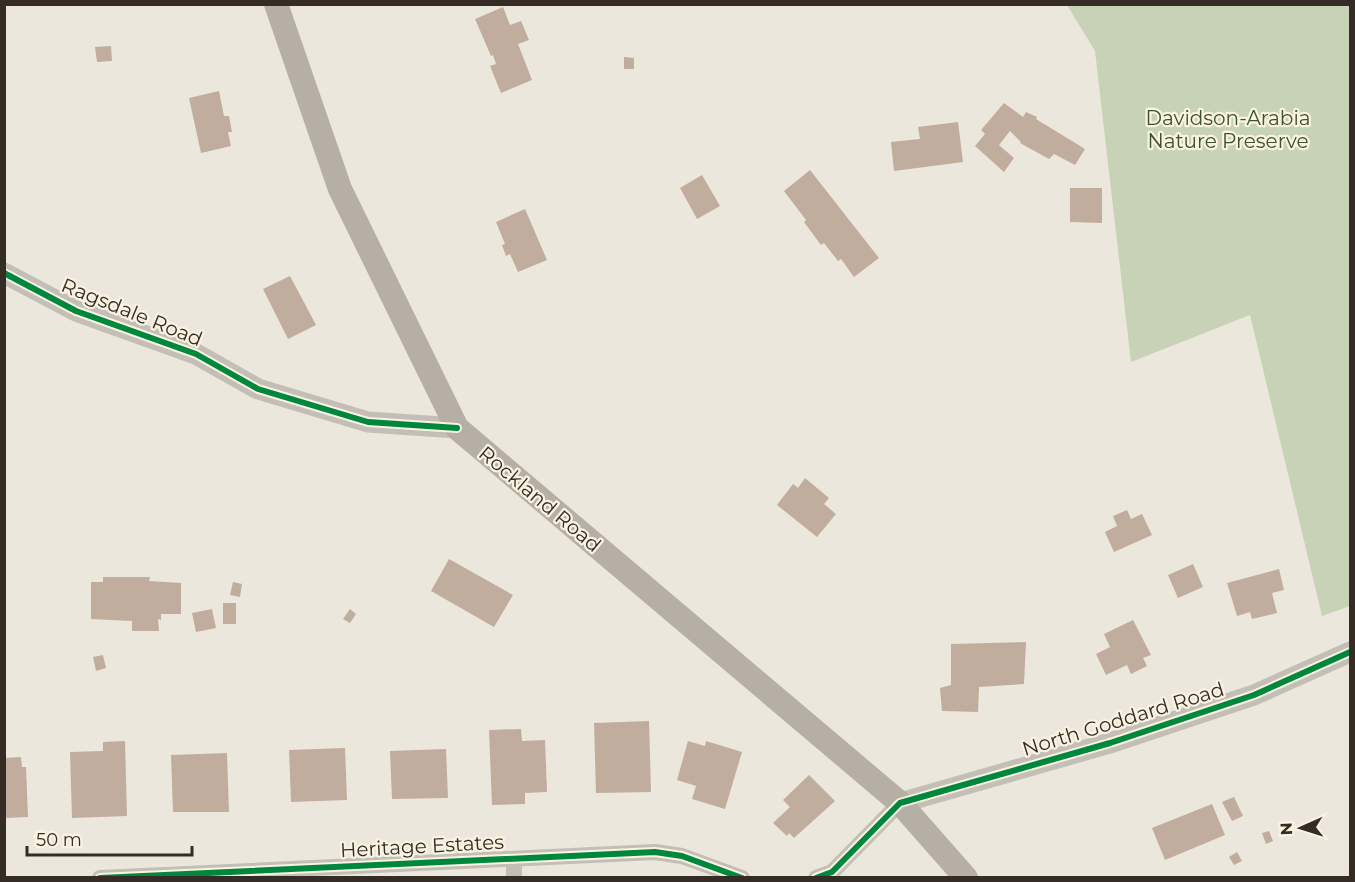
<svg xmlns="http://www.w3.org/2000/svg" width="1355" height="882" viewBox="0 0 1355 882" font-family="Montserrat,sans-serif">
<style>
.green{fill:#c8d2b6}
.building{fill:#c0ad9d}
.lines{fill:none;stroke-linecap:round;stroke-linejoin:round}
.minor{stroke:#c4bfb6;stroke-width:16}
.tertiary{stroke:#c4bfb6;stroke-width:21}
.secondary{stroke:#b5afa6;stroke-width:24}
.cycleway-casing{stroke:#faf3e2;stroke-width:10}
.cycleway{stroke:#00873e;stroke-width:6}
.labels{text-anchor:middle;stroke-width:4.5;stroke-linejoin:round;paint-order:stroke}
.park-label{font-size:20px;fill:#3c5327;stroke:#faf3e2}
.street-label{font-size:20px;fill:#342c25;stroke:#faf3e2}
</style>
<rect width="100%" height="100%" fill="#ece7dc"/>
<path class="green" d="M1067,5h283v601l-28,10 -72,-301 -119,47 -36,-311z"/>
<path class="building" d="M503,7l7,18 11,-4 8,19 -11,4 14,36 -31,13 -11,-27 6,-2 -3,-9 -2,1 -16,-37z
M111,46l1,15 -15,1 -2,-15z
M624,57l10,1v11h-10z
M219,91l5,25h5l3,16h-4l3,14 -30,7 -12,-55z
M1004,103l19,14 3,-5 11,5 -1,2 49,30 -10,16 -21,-11 -5,5 -29,-16 1,-1 -11,-11 -11,14 15,13 -10,14 -29,-26 10,-12 -4,-4z
M958,122l5,40 -69,9 -3,-29 29,-3 -2,-12z
M810,170l69,88 -25,19 -13,-18 -3,2 -14,-18 -3,2 -17,-23 2,-2 -22,-29z
M702,175l18,31 -23,13 -17,-31z
M1070,188h32v35l-32,-1z
M525,209l22,51 -29,12 -8,-18 -4,2 -4,-11 3,-1 -9,-22z
M290,276l26,49 -28,14 -25,-50z
M805,478l24,20 -5,6 12,10 -19,23 -40,-32 16,-21 5,4z
M1127,510l4,9 11,-5 10,21 -38,17 -9,-20 12,-6 -4,-10z
M449,559l64,36 -19,32 -63,-36z
M1193,564l10,23 -25,11 -10,-23z
M1279,569l5,21 -12,3 5,20 -25,6 -2,-7 -13,4 -10,-33z
M103,577h47l-1,4 32,2v31h-20v6l-3,-1 1,12h-27v-10l-41,-2v-37h12z
M233,582l9,2 -2,13 -10,-2z
M223,603h13v21h-13z
M212,609l4,19 -20,4 -4,-19z
M350,609l6,5 -6,9 -7,-4z
M1133,620l18,35 -8,3 4,8 -16,8 -4,-9 -21,10 -10,-21 14,-7 -6,-13z
M1026,642l-2,42 -45,3 -1,25 -36,-1 -2,-23 11,-3v-41z
M103,655l3,13 -10,3 -3,-14z
M649,721l2,71 -55,1 -2,-70z
M521,729l1,12 23,-1 2,52 -22,1v11l-33,1 -3,-75z
M125,741l2,75 -55,2 -2,-66 33,-1v-9z
M688,741l17,5 1,-5 36,11 -17,57 -33,-10 4,-13 -19,-6z
M345,748l2,52 -56,2 -2,-52z
M446,749l2,49 -56,1 -2,-48z
M227,753l2,59h-56l-2,-57z
M21,757l1,10h4l2,50 -23,1 -1,-60z
M809,775l26,26 -41,37 -5,-5 -2,3 -14,-13 17,-16 -7,-7z
M1234,797l9,19 -11,5 -10,-19z
M1212,804l13,31 -60,25 -13,-32z
M1269,831l4,10 -7,3 -4,-11z
M1237,852l5,9 -8,4 -5,-8z"/>
<g class="lines">
<path class="minor" d="M514,859v19
M100,878l555,-26 27,4 60,22
M816,878l16,-6 68,-69"/>
<path class="tertiary" d="M4,273l72,38 120,43 62,35 110,33 89,6
M900,803l210,-60 144,-48 96,-43"/>
<path class="secondary" d="M276,4l64,185 117,239 443,375 66,75"/>
<defs>
<path id="cycleway" d="M4,273l72,38 120,43 62,35 110,33 89,6
M100,878l555,-26 27,4 60,22
M816,878l16,-6 68,-69 210,-60 144,-48 96,-43"/>
</defs>
<use href="#cycleway" class="cycleway-casing"/>
<use href="#cycleway" class="cycleway"/>
</g>
<g class="labels">
<g class="park-label">
<text x="1228" y="125">Davidson-Arabia<tspan x="1228" dy="23">Nature Preserve</tspan></text>
</g>
<g class="street-label">
<text transform="translate(132 312) rotate(22)" y="7">Ragsdale Road</text>
<text transform="translate(540 499) rotate(40)" y="7">Rockland Road</text>
<text transform="translate(1123 719) rotate(-17)" y="7">North Goddard Road</text>
<text transform="translate(422 846) rotate(-3)" y="7">Heritage Estates</text>
</g>
</g>
<rect width="1355" height="882" fill="none" stroke="#342c25" stroke-width="12"/>
<g transform="translate(1301 828) rotate(267)" stroke="#faf3e2" stroke-width="4.5" paint-order="stroke">
<path d="M0-4.5L10 22L0 15L-10 22Z" fill="#342c25"/>
<text y="-9" font-size="16" font-weight="bold" text-anchor="middle" fill="#342c25">N</text>
</g>
<path d="M27 846v9h165v-9" fill="none" stroke="#342c25" stroke-width="3"/>
<text x="36" y="846" font-size="18" fill="#342c25" stroke="#faf3e2" stroke-width="4.5" paint-order="stroke">50 m</text>
</svg>
